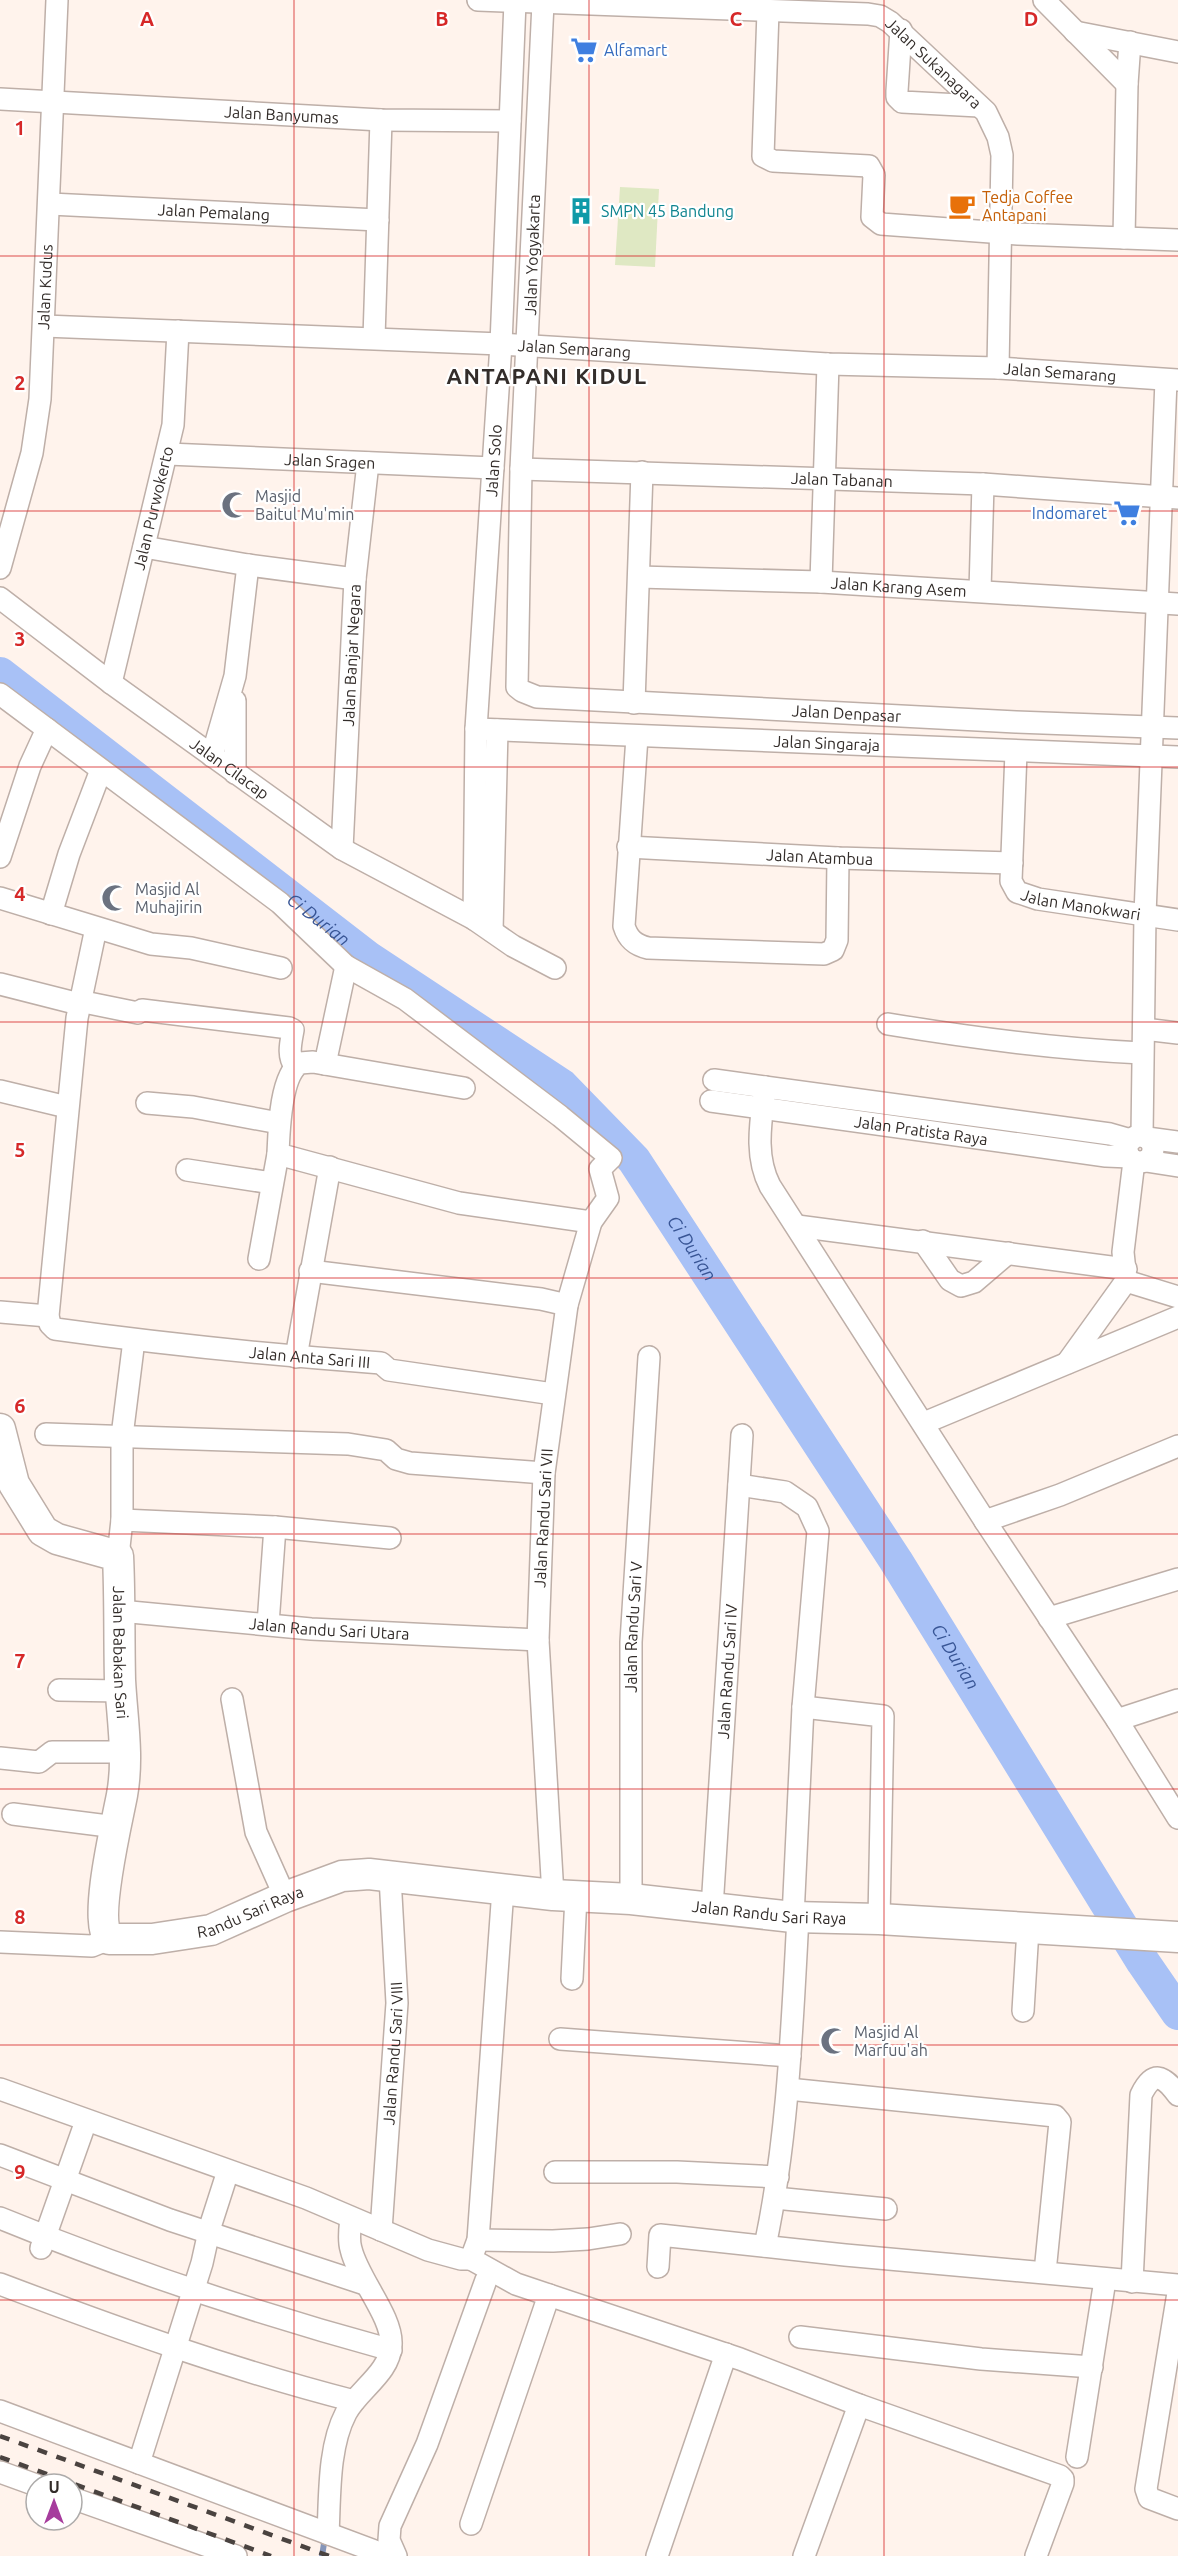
<svg xmlns="http://www.w3.org/2000/svg" width="1178" height="2556" viewBox="0 0 1178 2556" font-family="Ubuntu,sans-serif">
<style>
.green{fill:#dfe8c3}
.lines{fill:none;stroke-linecap:round;stroke-linejoin:round}
.stream{stroke:#8595b9;stroke-width:6}
.river{stroke:#a8c1f6;stroke-width:34}
.street-casing{stroke:#beafa8;stroke-width:24}
.secondary-casing{stroke:#beafa8;stroke-width:33}
.street{stroke:#fff;stroke-width:21}
.secondary{stroke:#fff;stroke-width:30}
.rail{stroke:#4a4340;stroke-width:4.5;stroke-dasharray:10 10;stroke-linecap:butt}
.grid{fill:none;stroke:#d62828;stroke-width:1.5;stroke-opacity:0.55}
.labels{text-anchor:middle;stroke-width:4.5;stroke-linejoin:round;paint-order:stroke}
.shop-label{font-size:16px;fill:#366cbe;stroke:#fff;text-anchor:start}
.street-label{font-size:16px;fill:#332d2a;stroke:#fff}
.food-label{font-size:16px;fill:#c56008;stroke:#fff;text-anchor:start}
.culture-label{font-size:16px;fill:#0d838f;stroke:#fff;text-anchor:start}
.worship-label{font-size:16px;fill:#5b616d;stroke:#fff;text-anchor:start}
.water-label{font-size:18px;font-style:italic;fill:#385595;stroke:#fff}
.district-label{font-size:22px;font-weight:bold;letter-spacing:1.5px;fill:#332d2a;stroke:#fff}
.grid-label{font-size:20px;text-anchor:middle;font-weight:bold;fill:#d62828;stroke:#fff;stroke-width:4.5;stroke-linejoin:round;paint-order:stroke}
</style>
<rect width="100%" height="100%" fill="#fff3ec"/>
<path class="green" d="M620,187l39,2 -4,78 -40,-2z"/>
<g class="lines">
<path class="stream" d="M322,2556l3,-19"/>
<path class="river" id="s1" d="M0,674l368,284 194,128 72,74 262,401 247,401 35,51"/>
<defs>
<g id="street">
<path id="s2" d="M478,0l390,14 12,2 10,6 96,90 12,25 4,18 -4,213"/>
<path d="M1044,0l83,84"/>
<path id="s3" d="M543,3l-22,466 -4,218 5,4 15,6 479,25 162,6"/>
<path d="M768,11l-5,145 10,5 96,5 5,9 -2,42 9,7 137,10 160,6"/>
<path d="M901,30l-4,61v6l5,5 77,4"/>
<path d="M1075,32l103,20"/>
<path id="s4" d="M0,99l381,21 129,1"/>
<path id="s5" d="M50,204l328,16"/>
<path d="M1124,238l3,-154 3,-42"/>
<path id="s6" d="M44,326l457,18 327,20 170,4 180,12"/>
<path d="M374,338l7,-218"/>
<path id="s7" d="M168,454l325,14"/>
<path id="s8" d="M521,469l462,15 195,14"/>
<path d="M144,547l104,18 107,14"/>
<path id="s9" d="M0,568l32,-115 8,-54 17,-399"/>
<path id="s10" d="M639,577l182,5 357,22"/>
<path d="M821,582l7,-218"/>
<path d="M980,591l3,-107"/>
<path id="s11" d="M0,598l111,85 231,166 132,70 39,27 42,22"/>
<path id="s12" d="M111,683l62,-258 5,-94"/>
<path d="M0,694l280,209 66,63 59,33 155,117 51,42 -11,11 8,29 -17,24 -24,83 -23,168 -6,167 15,255"/>
<path d="M235,701v72"/>
<path d="M634,703l8,-231"/>
<path id="s13" d="M476,729l702,28"/>
<path d="M637,737l-13,189c4,13 11,19 24,22l176,6 9,-4 4,-10 1,-82"/>
<path id="s14" d="M1016,752l-5,129 6,11 21,7 140,21"/>
<path d="M212,756l23,-80 13,-111"/>
<path id="s15" d="M628,847l210,11 174,5"/>
<path id="s16" d="M342,849l13,-270 13,-116"/>
<path d="M0,857l30,-91 17,-37"/>
<path d="M0,898l151,46 40,4 90,20"/>
<path d="M51,914l18,-60 32,-84"/>
<path id="s17" d="M474,919l2,-190 25,-385 14,-342"/>
<path id="s18" d="M96,928l-19,90 -29,298 2,8 5,5c108,15 217,26 326,34l8,7 164,24"/>
<path d="M492,931l5,-201"/>
<path d="M0,984l79,20"/>
<path d="M79,1001l59,12 4,-3 147,18 4,2c-2,12 -6,26 2,36"/>
<path d="M888,1024c84,14 169,25 254,29"/>
<path d="M1144,1029l34,4"/>
<path d="M325,1064l21,-98"/>
<path d="M714,1080l396,54 21,6"/>
<path d="M765,1087c-4,34 -11,68 5,99l215,335 132,199 61,98"/>
<path d="M464,1088l-151,-26 -13,1c-20,13 -21,68 -22,91l181,49 132,19"/>
<path d="M0,1091l67,16"/>
<path id="s19" d="M711,1101l395,55 24,1"/>
<path d="M147,1103l46,4 86,16"/>
<path d="M1142,1136l3,-221 21,-535"/>
<circle cx="1140" cy="1149" r="13"/>
<path d="M1147,1138l31,4"/>
<path d="M1146,1161l32,5"/>
<path d="M187,1170l85,13"/>
<path d="M797,1226l329,43"/>
<path d="M923,1241l27,39 11,6 13,-4 34,-29"/>
<path d="M259,1259l19,-105"/>
<path d="M310,1271l231,28 26,6"/>
<path d="M1126,1281l52,16"/>
<path d="M0,1312l48,4"/>
<path d="M296,1357l34,-190"/>
<path d="M1067,1363l59,-82 -3,-29 11,-91"/>
<path d="M924,1423l254,-106"/>
<path d="M46,1434l302,10 38,6 10,9 14,4 134,10"/>
<path d="M739,1485l46,7 22,15 11,24 -15,176 -10,210"/>
<path d="M122,1520l153,7 115,11"/>
<path d="M985,1521l75,-26 118,-49"/>
<path d="M118,1556l4,-36v-84l12,-96"/>
<path id="s20" d="M120,1611l191,18 227,11"/>
<path d="M1049,1618l129,-39"/>
<path d="M268,1624l7,-97"/>
<path d="M59,1690l62,1"/>
<path d="M232,1699l24,133 29,65"/>
<path d="M803,1707l80,9 -4,203"/>
<path d="M1117,1720l61,-20"/>
<path d="M0,1758l39,4 13,-10h73"/>
<path d="M13,1814l103,13"/>
<path id="s21" d="M631,1899v-257l18,-285"/>
<path id="s22" d="M712,1908l30,-473"/>
<path d="M0,1942l92,4 17,-7"/>
<path d="M572,1979l4,-83"/>
<path d="M1023,2011l5,-82"/>
<path d="M560,2039l230,17"/>
<path d="M0,2089l306,109 122,52 33,9h10l7,-19 25,-351"/>
<path d="M788,2089l267,27 5,6 -14,140"/>
<path d="M0,2155l170,65 195,64"/>
<path d="M555,2172h122l101,5"/>
<path d="M775,2198l111,11"/>
<path d="M0,2218c127,52 259,96 391,132"/>
<path id="s23" d="M381,2230l16,-227 -7,-126"/>
<path d="M478,2240l75,1 35,-2 32,-5"/>
<path d="M765,2246c23,-108 27,-219 33,-329"/>
<path d="M41,2248l45,-127"/>
<path d="M471,2259l45,25 224,75 119,46 201,71 3,3v4l-27,73"/>
<path d="M658,2267l2,-32 185,20 333,30"/>
<path d="M1132,2282l9,-187c12,-25 22,-20 37,0"/>
<path d="M0,2284c116,44 233,86 354,117"/>
<path d="M1178,2293l-32,196 3,9 29,11"/>
<path d="M800,2337l181,22 111,8"/>
<path d="M0,2411l388,145"/>
<path d="M1077,2457l28,-177"/>
<path d="M139,2463l63,-200 8,-36 18,-56"/>
<path d="M0,2472l36,13"/>
<path d="M72,2498l164,58"/>
<path d="M471,2524l78,-229"/>
<path d="M328,2534c2,-38 0,-87 18,-121 12,-23 44,-40 45,-68 2,-28 -33,-66 -40,-96 -3,-9 -1,-22 0,-31"/>
<path d="M396,2556l-7,-16 1,-14 37,-82 59,-164"/>
<path d="M657,2556l69,-202"/>
<path d="M804,2556l55,-151"/>
</g>
<g id="secondary">
<path id="s24" d="M0,1429l14,55 29,47 14,8 61,17c2,41 1,83 2,124 2,38 9,77 2,115 -5,27 -29,124 -13,144h43l59,-9 74,-33 57,-21 27,-2 184,21 78,4 162,18 86,2 299,18"/>
</g>
</defs>
<use href="#street" class="street-casing"/>
<use href="#secondary" class="secondary-casing"/>
<use href="#street" class="street"/>
<use href="#secondary" class="secondary"/>
<path class="rail" d="M0,2436l329,120
M0,2457l271,99"/>
</g>
<path class="grid" d="M294,0v2556M589,0v2556M884,0v2556M0,256h1178M0,511h1178M0,767h1178M0,1022h1178M0,1278h1178M0,1534h1178M0,1789h1178M0,2045h1178M0,2300h1178"/>
<defs>
<symbol id="supermarket-bare" viewBox="-9 -9 18 18"><path d="M-6-5.5h2.5l.6 2H6L4.5 2H-2.5L-4.4-4H-6ZM-1.5 3.2a1.3 1.3 0 1 0 .1 0ZM3 3.2a1.3 1.3 0 1 0 .1 0Z" fill="#3f7fe0" stroke="#fff" stroke-width="2.5" paint-order="stroke"/></symbol>
<symbol id="cafe-bare" viewBox="-9 -9 18 18"><path d="M-5.5-4.5H6V0H3Q3 3.5 0 3.5H-2.5Q-5.5 3.5-5.5 0ZM3-3.2v2h1.7v-2ZM-6 4.5H4V6H-6Z" fill="#e8710a" stroke="#fff" stroke-width="2.5" paint-order="stroke"/></symbol>
<symbol id="building-bare" viewBox="-9 -9 18 18"><path d="M-4-6H4V6H1V3H-1V6H-4ZM-2.5-4.3h1.7v1.8h-1.7ZM.8-4.3h1.7v1.8H.8ZM-2.5-1h1.7V.8h-1.7ZM.8-1h1.7V.8H.8Z" fill="#0f9aa8" stroke="#fff" stroke-width="2.5" paint-order="stroke"/></symbol>
<symbol id="mosque-bare" viewBox="-9 -9 18 18"><path d="M3.5-4.9A6 6 0 1 0 3.5 4.9A5 5 0 1 1 3.5-4.9Z" fill="#6b7280" stroke="#fff" stroke-width="2.5" paint-order="stroke"/></symbol>
</defs>
<g fill-rule="evenodd">
<use href="#supermarket-bare" x="565" y="31" width="38" height="38"/>
<use href="#cafe-bare" x="943" y="187" width="38" height="38"/>
<use href="#building-bare" x="562" y="192" width="38" height="38"/>
<use href="#mosque-bare" x="216" y="486" width="38" height="38"/>
<use href="#supermarket-bare" x="1108" y="494" width="38" height="38"/>
<use href="#mosque-bare" x="96" y="879" width="38" height="38"/>
<use href="#mosque-bare" x="815" y="2022" width="38" height="38"/>
</g>
<g class="labels">
<g class="shop-label">
<text x="604" y="56">Alfamart</text>
<text x="1107" y="519" text-anchor="end">Indomaret</text>
</g>
<g class="street-label">
<text dy="6" stroke="none"><textPath href="#s2" startOffset="474">Jalan Sukanagara</textPath></text>
<text dy="6" stroke="none"><textPath href="#s4" startOffset="282">Jalan Banyumas</textPath></text>
<text dy="6" stroke="none"><textPath href="#s5" startOffset="164">Jalan Pemalang</textPath></text>
<text transform="translate(532 255) rotate(-88)" y="6">Jalan Yogyakarta</text>
<text dy="6" stroke="none"><textPath href="#s9" startOffset="286">Jalan Kudus</textPath></text>
<text dy="6" stroke="none"><textPath href="#s6" startOffset="531">Jalan Semarang</textPath></text>
<text dy="6" stroke="none"><textPath href="#s6" startOffset="1017">Jalan Semarang</textPath></text>
<text dy="6" stroke="none"><textPath href="#s7" startOffset="162">Jalan Sragen</textPath></text>
<text dy="6" stroke="none"><textPath href="#s17" startOffset="459">Jalan Solo</textPath></text>
<text dy="6" stroke="none"><textPath href="#s8" startOffset="321">Jalan Tabanan</textPath></text>
<text dy="6" stroke="none"><textPath href="#s12" startOffset="180">Jalan Purwokerto</textPath></text>
<text dy="6" stroke="none"><textPath href="#s10" startOffset="260">Jalan Karang Asem</textPath></text>
<text dy="6" stroke="none"><textPath href="#s16" startOffset="194">Jalan Banjar Negara</textPath></text>
<text dy="6" stroke="none"><textPath href="#s3" startOffset="1017">Jalan Denpasar</textPath></text>
<text dy="6" stroke="none"><textPath href="#s13" startOffset="351">Jalan Singaraja</textPath></text>
<text dy="6" stroke="none"><textPath href="#s11" startOffset="286">Jalan Cilacap</textPath></text>
<text dy="6" stroke="none"><textPath href="#s15" startOffset="192">Jalan Atambua</textPath></text>
<text dy="6" stroke="none"><textPath href="#s14" startOffset="207">Jalan Manokwari</textPath></text>
<text dy="6" stroke="none"><textPath href="#s19" startOffset="212">Jalan Pratista Raya</textPath></text>
<text dy="6" stroke="none"><textPath href="#s18" startOffset="663">Jalan Anta Sari III</textPath></text>
<text transform="translate(543 1518) rotate(-87)" y="6">Jalan Randu Sari VII</text>
<text dy="6" stroke="none"><textPath href="#s20" startOffset="210">Jalan Randu Sari Utara</textPath></text>
<text dy="6" stroke="none"><textPath href="#s21" startOffset="272">Jalan Randu Sari V</textPath></text>
<text dy="6" stroke="none"><textPath href="#s24" startOffset="288">Jalan Babakan Sari</textPath></text>
<text dy="6" stroke="none"><textPath href="#s22" startOffset="237">Jalan Randu Sari IV</textPath></text>
<text dy="6" stroke="none"><textPath href="#s24" startOffset="723">Randu Sari Raya</textPath></text>
<text dy="6" stroke="none"><textPath href="#s24" startOffset="1251">Jalan Randu Sari Raya</textPath></text>
<text dy="6" stroke="none"><textPath href="#s23" startOffset="177">Jalan Randu Sari VIII</textPath></text>
</g>
<g class="food-label">
<text x="982" y="203">Tedja Coffee<tspan x="982" dy="18">Antapani</tspan></text>
</g>
<g class="culture-label">
<text x="601" y="217">SMPN 45 Bandung</text>
</g>
<g class="worship-label">
<text x="255" y="502">Masjid<tspan x="255" dy="18">Baitul Mu'min</tspan></text>
<text x="135" y="895">Masjid Al<tspan x="135" dy="18">Muhajirin</tspan></text>
<text x="854" y="2038">Masjid Al<tspan x="854" dy="18">Marfuu'ah</tspan></text>
</g>
<g class="water-label">
<text dy="6" stroke="none"><textPath href="#s1" startOffset="402">Ci Durian</textPath></text>
<text dy="6" stroke="none"><textPath href="#s1" startOffset="906">Ci Durian</textPath></text>
<text dy="6" stroke="none"><textPath href="#s1" startOffset="1392">Ci Durian</textPath></text>
</g>
<g class="district-label">
<text x="547" y="384">ANTAPANI KIDUL</text>
</g>
</g>
<g class="grid-label">
<text x="147" y="26">A</text>
<text x="442" y="26">B</text>
<text x="736" y="26">C</text>
<text x="1031" y="26">D</text>
<text x="20" y="135">1</text>
<text x="20" y="390">2</text>
<text x="20" y="646">3</text>
<text x="20" y="901">4</text>
<text x="20" y="1157">5</text>
<text x="20" y="1413">6</text>
<text x="20" y="1668">7</text>
<text x="20" y="1924">8</text>
<text x="20" y="2179">9</text>
</g>
<g transform="translate(54 2502)"><circle r="28" fill="#ffffff" stroke="#adabaa" stroke-width="1.5"/>
<path d="M0-4.5L10 22L0 15L-10 22Z" fill="#a63c9d"/>
<text y="-9" font-size="16" font-weight="bold" text-anchor="middle" fill="#332d2a">U</text>
</g>
</svg>
